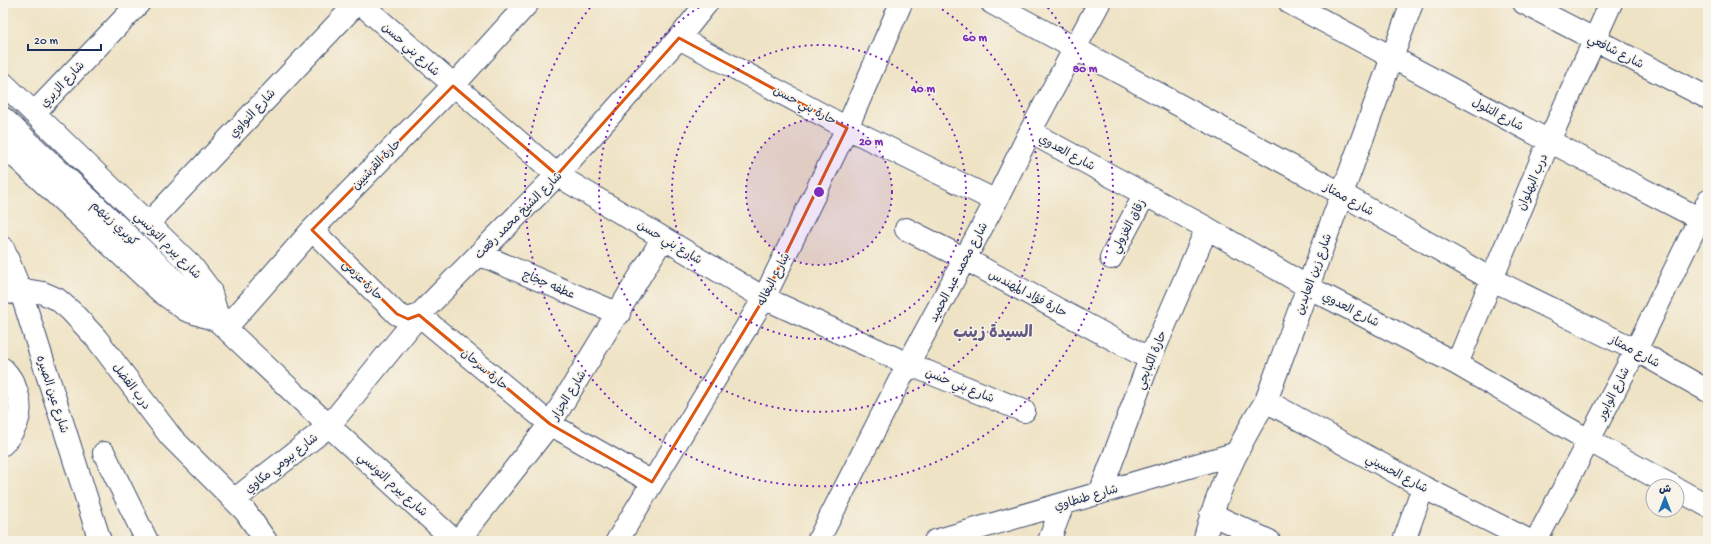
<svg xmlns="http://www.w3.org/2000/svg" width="1711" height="544" viewBox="0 0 1711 544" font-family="'Gochi Hand','Playpen Sans Arabic',sans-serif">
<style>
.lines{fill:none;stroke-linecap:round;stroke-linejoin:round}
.minor-casing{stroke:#3b4a6d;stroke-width:24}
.major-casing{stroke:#3b4a6d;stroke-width:24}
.minor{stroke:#fff;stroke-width:22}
.major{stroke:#fff;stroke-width:22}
.marked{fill:none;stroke:#de5710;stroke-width:3;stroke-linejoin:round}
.ring{fill:none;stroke:#7b2cbf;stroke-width:2;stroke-dasharray:2 4}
.labels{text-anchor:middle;stroke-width:3;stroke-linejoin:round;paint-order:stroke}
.street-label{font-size:12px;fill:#1b2f5e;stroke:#f7f3e8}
.district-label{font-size:16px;font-weight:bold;fill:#635a84;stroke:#f7f3e8}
.centre{fill:#7b2cbf;stroke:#f7f3e8;stroke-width:2}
.ring-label{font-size:12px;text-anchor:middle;font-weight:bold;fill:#7b2cbf;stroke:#f7f3e8;stroke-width:3;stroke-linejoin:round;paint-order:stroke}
</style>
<rect width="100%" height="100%" fill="#f7f3e8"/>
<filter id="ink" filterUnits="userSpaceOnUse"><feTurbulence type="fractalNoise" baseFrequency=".025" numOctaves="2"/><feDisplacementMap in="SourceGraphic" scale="8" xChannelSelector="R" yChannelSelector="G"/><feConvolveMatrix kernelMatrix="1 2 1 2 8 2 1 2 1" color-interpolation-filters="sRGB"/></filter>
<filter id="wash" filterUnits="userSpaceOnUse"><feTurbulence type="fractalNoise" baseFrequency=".012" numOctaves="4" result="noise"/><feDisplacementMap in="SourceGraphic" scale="16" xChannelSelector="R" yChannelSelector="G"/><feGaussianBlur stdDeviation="0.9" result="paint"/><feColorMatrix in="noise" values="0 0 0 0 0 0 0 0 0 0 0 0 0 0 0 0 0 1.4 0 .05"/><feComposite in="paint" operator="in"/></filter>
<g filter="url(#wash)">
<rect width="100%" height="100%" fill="#efe3c5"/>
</g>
<g filter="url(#ink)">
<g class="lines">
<defs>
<path id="minor" d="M360,3l197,172 207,123 144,66 116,47
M992,3l350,191 149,85 145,71 72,41
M1290,3l259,138 159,82
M1524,3l184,95
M679,38l168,90 149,73
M3,83l188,182 19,25 9,31
M34,113l105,-110
M1030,132l177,96 101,59 149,77 131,76 84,46
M3,145l158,147 25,18 33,11
M148,224l209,-221
M906,229l59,30 185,100
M312,230l85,84 11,5 11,-4 131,109 102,58
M3,248l18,44 79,249
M479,254l140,60
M1111,258l34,-64
M3,293l28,-2 12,2 14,6 14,12 25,27 75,99 74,74 21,30
M226,328l86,-98 141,-144 75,-83
M1457,364l92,-223 62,-138
M3,369c12,12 20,33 15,50 -2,9 -9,18 -15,25
M1266,401l157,86 107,54
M104,453l43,88
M1677,489l31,17
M1100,493l50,-134 57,-131
M234,500l95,-74 90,-111 138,-140 122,-137 28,-35
M1211,514l58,27
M458,541l92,-117 113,-186
M617,541l147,-243 83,-170 54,-125
M818,541l90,-177 88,-163 34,-69 69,-129
M935,541l302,-88
M1049,541l14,-37
M1204,541c13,-49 34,-97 62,-140l146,-398
M1404,541l19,-54
M1536,541l100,-191 72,-149"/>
<path id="major" d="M3,118l326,308 126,115"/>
</defs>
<use href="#minor" class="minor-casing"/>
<use href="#major" class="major-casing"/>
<use href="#minor" class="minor"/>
<use href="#major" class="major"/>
</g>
</g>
<path class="marked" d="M679,38l168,90 -83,170 -112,184 -102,-58 -131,-109 -11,4 -11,-5 -85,-84 141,-144 104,89z"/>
<circle cx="819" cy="192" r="73" fill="#7b2cbf" fill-opacity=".12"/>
<g class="ring">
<circle cx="819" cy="192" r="73"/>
<circle cx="819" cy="192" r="147"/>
<path d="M932 3A220 220 0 1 1 706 3"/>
<path d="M1044 3A294 294 0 1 1 594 3"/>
</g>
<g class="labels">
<g class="street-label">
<text transform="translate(411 49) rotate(42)" y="4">شارع بني حسن</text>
<text transform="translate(1616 51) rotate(27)" y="4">شارع شافعي</text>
<text transform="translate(62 84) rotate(-47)" y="4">شارع الزيري</text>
<text transform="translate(805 105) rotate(28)" y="4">حارة بني حسن</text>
<text transform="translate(252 113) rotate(-47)" y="4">شارع النواوي</text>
<text transform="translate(1498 114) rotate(28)" y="4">شارع التلول</text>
<text transform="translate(1067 152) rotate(29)" y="4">شارع العدوي</text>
<text transform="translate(376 164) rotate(-46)" y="4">حارة القرشيين</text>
<text transform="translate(1532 182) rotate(-67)" y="4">درب البهلوان</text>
<text transform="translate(1349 199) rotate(29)" y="4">شارع ممتاز</text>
<text transform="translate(518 215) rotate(-45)" y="4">شارع الشيخ محمد رفعت</text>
<text transform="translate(115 223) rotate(43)" y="4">كوبري زينهم</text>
<text transform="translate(1128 226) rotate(-62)" y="4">زقاق الغزولي</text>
<text transform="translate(670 242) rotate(31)" y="4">شارع بني حسن</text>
<text transform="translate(168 245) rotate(45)" y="4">شارع بيرم التونسي</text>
<text transform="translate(958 272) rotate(-62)" y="4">شارع محمد عبد الحميد</text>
<text transform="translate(1313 274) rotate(-70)" y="4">شارع زين العابدين</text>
<text transform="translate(773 279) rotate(-63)" y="4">شارع البغاله</text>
<text transform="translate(363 280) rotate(45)" y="4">حارة عزمى</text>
<text transform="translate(549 284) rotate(23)" y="4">عطفه حجاج</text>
<text transform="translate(1028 293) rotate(28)" y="4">حارة فؤاد المهندس</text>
<text transform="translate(1351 309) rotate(27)" y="4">شارع العدوي</text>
<text transform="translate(1635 351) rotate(28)" y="4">شارع ممتاز</text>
<text transform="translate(1151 360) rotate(-68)" y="4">حارة الكبابجي</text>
<text transform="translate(485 369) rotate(40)" y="4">حارة سرحان</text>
<text transform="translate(960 385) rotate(22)" y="4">شارع بني حسن</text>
<text transform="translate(132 386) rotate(53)" y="4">درب الفضل</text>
<text transform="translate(1613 393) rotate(-63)" y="4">شارع الوابور</text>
<text transform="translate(53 394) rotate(72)" y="4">شارع عين الصيره</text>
<text transform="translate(568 395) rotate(-58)" y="4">شارع الجزار</text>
<text transform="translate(281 463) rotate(-38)" y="4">شارع بيومي مكاوي</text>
<text transform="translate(1397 473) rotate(28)" y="4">شارع الحسيني</text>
<text transform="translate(393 484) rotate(42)" y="4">شارع بيرم التونسي</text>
<text transform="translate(1086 497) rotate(-16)" y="4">شارع طنطاوي</text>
</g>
<g class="district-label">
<text x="993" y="337">السيدة زينب</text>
</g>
</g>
<circle cx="819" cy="192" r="6" class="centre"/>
<g class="ring-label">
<text x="975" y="41">60 m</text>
<text x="1085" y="72">80 m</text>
<text x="923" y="92">40 m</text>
<text x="871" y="145">20 m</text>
</g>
<rect width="1711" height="544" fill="none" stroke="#f7f3e8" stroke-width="16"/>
<g transform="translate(1665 498)"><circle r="19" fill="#f7f3e8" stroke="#9fa5b1"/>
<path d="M0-3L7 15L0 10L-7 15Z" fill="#1f6fb2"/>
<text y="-6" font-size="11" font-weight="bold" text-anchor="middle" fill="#1b2f5e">ش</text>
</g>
<path d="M28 44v6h73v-6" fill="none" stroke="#1b2f5e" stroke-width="2"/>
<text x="34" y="44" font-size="12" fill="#1b2f5e" stroke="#f7f3e8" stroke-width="3" paint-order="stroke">20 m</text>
</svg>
